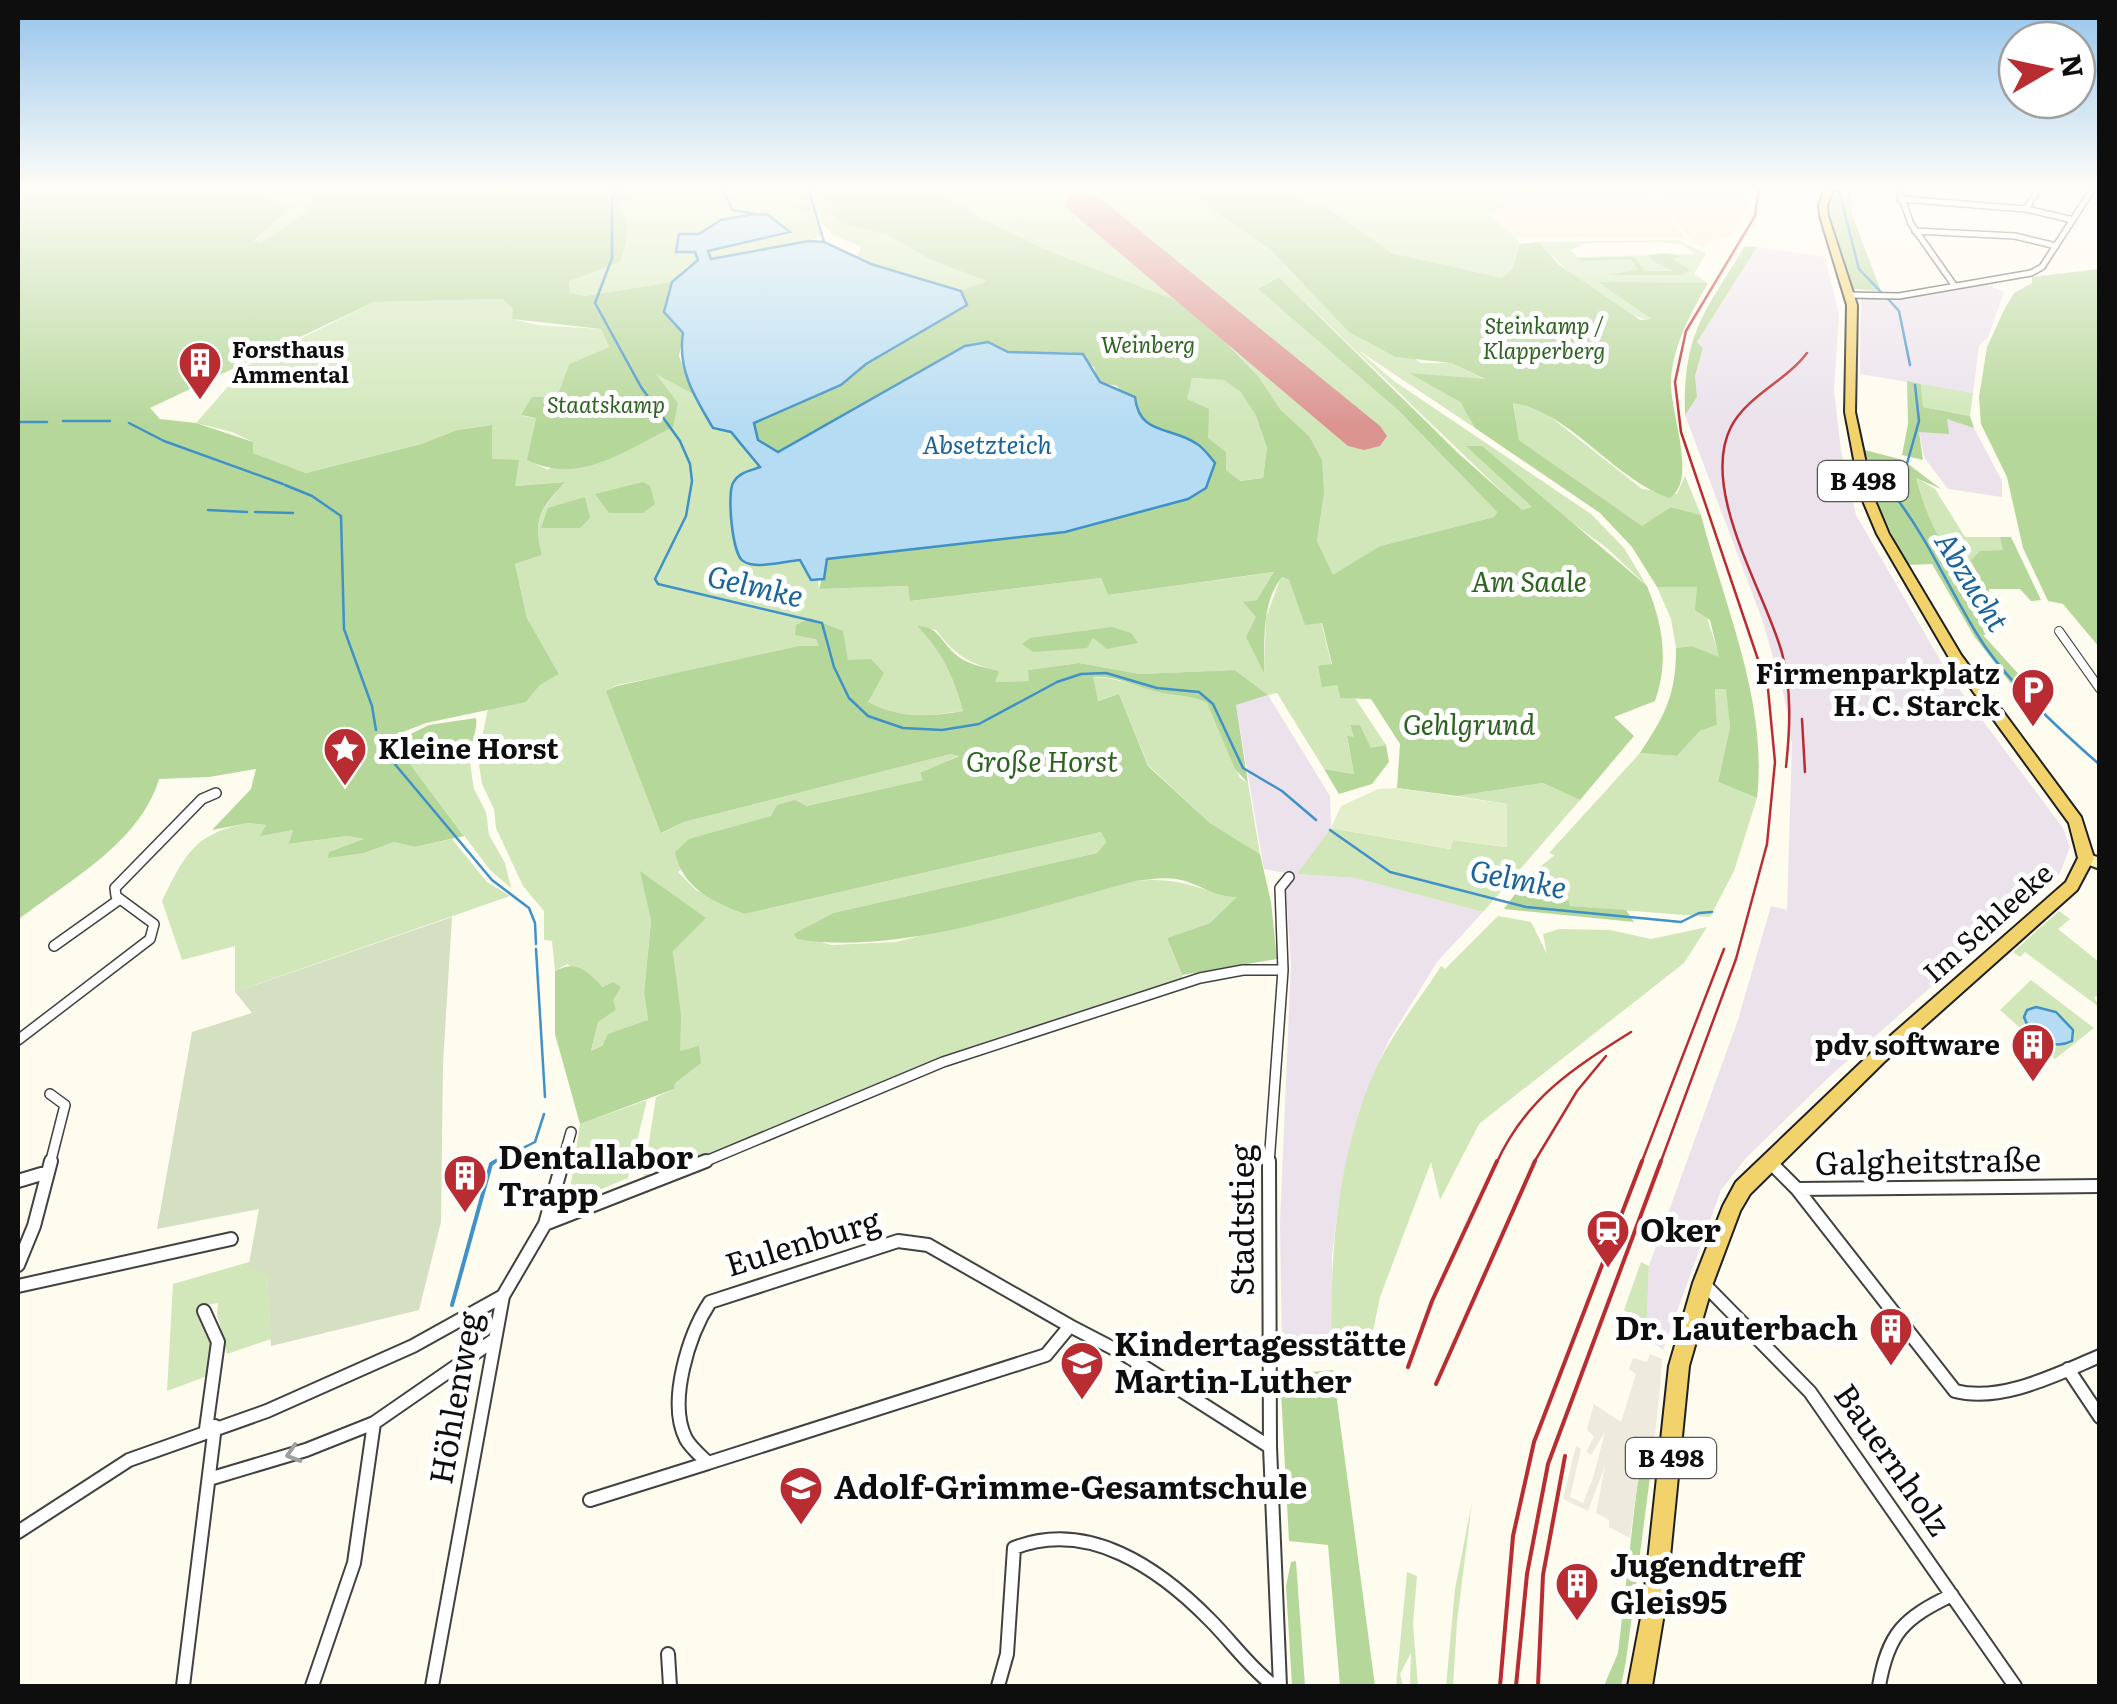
<svg xmlns="http://www.w3.org/2000/svg" width="2117" height="1704" viewBox="0 0 2117 1704" font-family="Literata,serif">
<style>
.industrial{fill:#ebe2ec}
.farmland{fill:#f3f0d0}
.green{fill:#d1e7ba;fill-rule:evenodd}
.forest{fill:#b6d79a;fill-rule:evenodd}
.cemetery{fill:#d5dfc1}
.pitch{fill:#e3efcb}
.plaza{fill:#eeeade}
.water{fill:#b6dcf3;stroke:#4091c7;stroke-width:2.5}
.lines{fill:none;stroke-linecap:round;stroke-linejoin:round}
.stream-far1{stroke:#4091c7;stroke-width:2.5}
.stream{stroke:#4091c7;stroke-width:4}
.runway{fill:#db9490;fill-rule:evenodd}
.minor-far3-casing{stroke:#414141;stroke-width:8}
.minor-far2-casing{stroke:#414141;stroke-width:10}
.minor-far1-casing{stroke:#414141;stroke-width:12}
.minor-casing{stroke:#414141;stroke-width:16}
.secondary-casing{stroke:#303030;stroke-width:4}
.primary-casing{stroke:#1f1f1f;stroke-width:4}
.minor-far3{stroke:#fff;stroke-width:5}
.minor-far2{stroke:#fff;stroke-width:8}
.minor-far1{stroke:#fff;stroke-width:9}
.minor{stroke:#fff;stroke-width:12}
.secondary{fill:#fbf3ad;fill-rule:evenodd}
.primary{fill:#f2d26b;fill-rule:evenodd}
.rail-far1{stroke:#b82c32;stroke-width:2.5}
.rail{stroke:#b82c32;stroke-width:4}
.oneway{stroke:#9f9f9f}
.labels{text-anchor:middle;stroke-width:10;stroke-linejoin:round;paint-order:stroke}
.far-park-label{font-size:22px;font-style:italic;fill:#2e6321;stroke:#fff}
.far-poi-label{font-size:22px;font-weight:bold;fill:#0e0e0e;stroke:#fff;text-anchor:start}
.far-water-label{font-size:25px;font-style:italic;fill:#1c639a;stroke:#fff}
.shield{fill:#fff;stroke:#565656;stroke-width:2.5}
.shield-label{font-size:25px;font-weight:bold;fill:#0e0e0e}
.park-label{font-size:28px;font-style:italic;fill:#2e6321;stroke:#fff}
.poi-label{font-size:28px;font-weight:bold;fill:#0e0e0e;stroke:#fff;text-anchor:end}
.street-label{font-size:28px;fill:#0e0e0e;stroke:#fff}
.water-label{font-size:30px;font-style:italic;fill:#1c639a;stroke:#fff}
.near-poi-label{font-size:32px;font-weight:bold;fill:#0e0e0e;stroke:#fff;text-anchor:start}
.near-street-label{font-size:32px;fill:#0e0e0e;stroke:#fff}
</style>
<rect width="100%" height="100%" fill="#fefbef"/>
<path class="industrial" d="M1757,247l68,10 14,57 -5,76 7,61 15,64 94,162 113,151 7,19 -10,26 -231,204 -83,81 -25,32 -58,160 -17,-13 3,-71 89,-246 33,-114 16,4 5,-165 -8,-50 -22,-76 -77,-204 12,-18 -2,-21 8,-28 -6,-6z
M1987,284l17,8 -16,45 -9,9 -6,47 -113,-19 1,-76 63,-3 35,-9z
M1946,418l28,10 28,53v16l-54,-8 -24,-32 -5,-26z
M1268,695l62,101 1,32 -33,46 57,4 128,34 -46,50 -48,78 -17,37 -33,124 -7,54v101l-50,-8 -2,-124 11,-262 -5,-72 10,-15 -32,-6 -28,-164z"/>
<path class="farmland" d="M1487,187h153l24,22 21,29 -171,-1 -27,-24 19,-7z
M1645,187h105l-2,21 -17,29 -21,4 -5,8 -13,-7 -23,-32z"/>
<path class="green" d="M686,187h110l6,15 -5,7 19,-16 23,29 49,13 43,25 57,21 -27,10 -90,-27 -14,-6 4,-11 -26,-11 -20,-19 6,19 -12,5 -97,18 -5,-8 83,-18c-39,-36 -79,-11 -110,20l15,-1 4,8 -14,8 -13,14 -88,14 -14,-2 -1,-14 51,-18 -2,-59z
M931,187h248l57,37 35,26 32,32 118,81h30l37,18 -76,-7 48,28 15,26 -117,-78 36,31 197,133 33,34 23,38 -40,-38 -139,-101 65,61 -11,3 -243,-234 -21,12 141,122 98,101 -3,5 -114,29 -47,30 -16,-35 7,-47 -15,-58 -29,-27 -22,-33 -48,-52 -19,-18 -137,-53 -70,-33z
M1275,187h212l20,19 -20,7 32,28 -6,27 -11,10 -110,-25 -60,-42z
M275,190l44,6 -15,18 -44,29 -8,-2 38,-33 -27,-14z
M1678,240l28,14 -12,20 14,9h-108l52,37c-34,-2 -91,-53 -113,-78zM1661,242l22,3 12,9 -118,3 -6,-7 16,-7z
M504,299l10,10 -2,10 26,6 63,4 8,18 -40,17 -12,33 -35,19 14,2 -8,42 20,10 105,-98 40,22 20,34 18,4 29,36 -28,16c-3,13 0,26 1,40 5,52 24,40 67,35l11,21 7,1 1,8 89,-3 3,15 190,-23 7,17 168,-23 -19,28 -12,2 11,15 8,53 2,-52 15,-41 8,3 16,44 16,-2 19,76h15l31,47 -15,4 -11,-24 -10,1 5,12 -8,-1 7,37 -30,-5 -47,-76 -9,2 -33,-25 -95,4 -61,-11 -51,7 2,11 -36,1 4,-11c-30,-8 -43,-16 -62,-41l-18,-3c25,26 35,49 45,84l-39,5 -33,-2 -24,-12 -19,-42 -32,-21 4,7 -203,39 -10,6 55,142 22,-11 267,-68 9,1 -40,19 4,6 -119,26 -27,-1 -6,11 -39,13 -55,43 18,18 49,24 356,-82 5,10 -9,11 -264,60 -38,21 36,11 65,-3 240,-61c45,-5 60,9 102,16l-28,26 -43,15 18,45 -242,79 -301,125 14,-90 18,-8c7,-48 5,-90 -1,-139l32,-32 -64,-46 10,49 -7,72 4,27 -57,31 7,-29 18,-12 -12,-23 -37,-23 -12,7 -3,-30 -8,-1v-29l-21,-25 -27,-58 -2,-19 -12,-25 -4,-26 10,-50 38,-6 14,-17 19,-11 -32,-56 -12,-54 27,-9c-9,-39 -1,-43 22,-73l-49,4 -23,-26 -1,-35 -34,5 -36,14 -115,29 -54,-20 1,-11 -21,-10 -36,-9 50,-57 128,-64z
M1192,378l32,2 17,11 15,25 11,32 -4,30 -24,3 -13,-11 -40,-71z
M1921,384l52,9 -3,23 -47,-9z
M1513,402l30,9 99,78 35,5 8,-18 16,39 -30,-8 -28,20 -124,-87z
M1915,477l20,12 30,48h35l4,13 -25,28h-9c-29,-27 -44,-63 -55,-101z
M1657,587h40l23,71 -28,-12 -16,2 -5,-29z
M1092,677c24,0 44,9 66,15 18,5 32,2 49,11l33,75 8,5 12,71 -50,-31 -62,-58 -29,-71 -22,7z
M1715,688l12,1 3,38 -12,55 39,16 -23,73 -24,46 -140,-11 -7,-27 -35,-3 27,-21 -6,-2 91,-100 37,3 23,-25 17,-6z
M469,757l5,32 12,23 3,23 16,28 6,25 -21,-18 -80,-106z
M1543,783l37,17 -97,112 -128,-34 -58,-4 34,-46 119,21 3,-9 53,7 1,-43 -50,-8z
M248,823l18,2 -5,10 32,-5 -3,14 57,-8 19,3 -36,13 34,1 30,-11 21,5 37,-8 35,43 23,14 -275,96v-46l-53,14 -20,-59c24,-48 32,-67 86,-78z
M2059,911l11,8 -12,10 41,33v34l-5,1 5,10 -74,-55 -5,5 -7,-5z
M1498,916l33,6 16,32 -4,-20 16,-5 51,1 41,9 56,-12 -23,36 -205,161 -39,76 -9,-38 -51,135 -12,58 -36,1c-3,-93 4,-192 40,-279 17,-40 46,-75 69,-111l4,3z
M2031,980l63,48 -39,31 -55,-49z
M647,1100l-19,78 -60,25 12,-79z
M249,1262v7l18,4 4,66 -44,15 -10,-40 1,-11 -18,3 -2,10 15,30 -3,29 -43,16 6,-107z
M1641,1262l8,4 -3,71 -20,-7 -5,9 -3,-1 9,-26 -3,-2z
M1472,1502l-15,120 -4,64h-7l9,-97z
M1407,1572l10,4 -4,48 5,62h-8l1,-33 -11,21 3,12h-7z"/>
<path class="forest" d="M18,187h668l-68,16c14,20 10,37 2,59l-51,19 1,12 14,3 88,-14 -4,15 15,36 -4,23 14,38 -37,-20 22,29 -5,24c-48,23 -93,59 -146,33l9,-42 -15,-3 11,-18h25l12,-33 40,-17 -8,-18 -89,-10 1,-10 -10,-10 -129,3 -224,106 10,11 36,4 57,19v11l53,20 115,-29 36,-14 35,-5v34l27,1 -4,26 50,-4c-25,28 -32,35 -23,73l-27,9 12,54 32,56 -19,11 -14,17 -100,21 -41,16 2,8 23,17 54,72 -49,11 -21,-5 -30,11 -36,5 1,-6 35,-13 -17,-3 -58,8 4,-14 -33,6 6,-11 -18,-2 -36,7 39,-41 5,-20 -47,8 -50,2c-19,64 -91,102 -141,141zM275,190l40,7 -11,17 -44,29 -7,-2 38,-34 -26,-12z
M796,187h135l53,33 70,33 137,53 67,70 22,33 29,27 13,24 2,34 -7,47 16,34 47,-29 114,-29 3,-5 -98,-101 -141,-122 21,-12 180,177 63,56 10,-3 -66,-61h16l165,140c16,39 22,75 8,115l-41,16 20,19 -54,64 -37,-17 -86,13 -60,-8 3,-44 -29,-45 -31,-1 -3,-13 -15,2 -4,-21 14,-2 -10,-41 -17,2 -16,-45 -7,-3c-21,26 -17,64 -18,96l-18,-36 10,-20 -13,-15 14,-2 17,-28 -166,23 -7,-17 -191,23 -2,-15 -89,3 8,-30 238,-27 149,-69 -17,-20 -52,-19 -28,-38 -18,-4 -5,-15 -23,-15h-63l-229,101 -21,-13 -5,-17 88,-38 25,-21 101,-60 -6,-13 26,-10 -56,-21 -43,-25 -49,-13 -23,-29 -8,20 -12,-3 6,-8zM1192,378l32,2 17,12 15,24 11,32 -4,30 -23,3 -14,-11v-18l-18,-14 1,-29 -22,-10z
M1179,187h96l57,24 60,42 110,25 11,-10 6,-24 20,-2 19,22 82,56 11,-1 -53,-37 110,1c-17,30 -34,60 -37,96 -2,33 28,102 -2,119 -57,-20 -100,-87 -156,-95l6,37 123,86 29,-19 30,8c24,93 67,186 56,283l-39,-16 12,-55 -4,-38h-11l2,36 -17,6 -23,25 -37,-3c25,-38 36,-57 36,-105l16,-2 27,11 -9,-37 -15,-10 2,-23h-40l-25,-40 -32,-34 -125,-85 -15,-26 -51,-29 76,6 -34,-16 -55,-6 -47,-25 -78,-82z
M1834,187h20l-4,2 3,28 28,74 -28,-2 -25,-72 -1,-11z
M1745,246l12,1 -60,95 6,6 -8,28 2,21 -12,18c-2,-82 19,-102 60,-169z
M1664,253l18,3 -9,3 17,11 -7,5h-77l32,-5 -7,-11 -50,2 -3,-3 56,-1 11,14h28l-19,-9 -5,-7z
M2099,269h1l-1,378 -36,-43 -15,-3 -25,-53 -16,-71 -26,-53 -2,-27 8,-50 18,-39 9,-15 18,-10v-6z
M1907,381l14,3 2,23 47,9 4,12 -27,-9 2,15 -30,-2 4,28 -21,-5 6,-31z
M1865,450l38,10 38,29 -25,-11c10,38 26,73 54,100h9l-8,-18 9,-9 23,-1 -3,-13h11l30,63 -10,1 -11,-12h-31l1,8 -10,3 18,33 -15,2 52,57 -16,2 -45,-58 -42,-72 -26,1 -27,-59z
M643,482l7,4 5,18 -12,9h-34l-14,-19z
M585,497l5,21 -10,10h-39l7,-20z
M810,618l33,13 5,29 23,-1 13,14 -16,29c31,17 61,15 95,9 -10,-36 -21,-59 -46,-85 21,0 23,14 37,27 11,11 29,14 45,18l-4,11 34,-1 -1,-11 51,-7 61,11 95,-4 33,25 -32,10 12,78 -13,-14 -28,-66c-17,-9 -31,-6 -49,-11 -22,-5 -43,-17 -65,-15l5,24 21,-7 29,72 62,57 50,31 11,48 6,57 -95,16 -15,-37 43,-15 27,-26c-21,0 -33,-10 -52,-16 -16,-5 -33,-2 -49,0 -103,26 -235,76 -339,58l-3,-5 39,-21 264,-60 9,-11 -5,-10 -356,82c-32,-12 -63,-26 -70,-62l14,-13 82,-23 6,-11 18,-5 11,6 117,-26 -3,-7 39,-17 -8,-2 -267,68 -23,11 -55,-142 11,-5 182,-40h20l-3,-7 -21,-4 1,-10z
M1112,627l19,6 7,10 -31,6 -14,-11 -6,10 -54,4 -11,-8 8,-6z
M476,718c2,14 -6,25 -7,39l-48,4 -27,-19 35,-17z
M1350,725h10l11,23 15,-3 3,17 -17,22 -33,10 -15,-25 30,5 -7,-38 7,1z
M640,871l66,47 -33,33 8,65 -1,35 19,-5 2,17 -26,20 -1,6 -94,35 -25,-90v-63c22,-12 32,0 48,16l10,-5 8,5 -8,13 3,10 -18,12 -7,29 12,-6 5,-11 40,-14 -4,-27 7,-72z
M1528,876l35,3 7,27 56,4 8,12 -130,-13z
M1333,1370l42,316h-35l-12,-141 -39,-4 -8,-150 19,-18z
M1646,1451l7,3 -27,207 -5,25h-17l14,-33 19,-167z
M1296,1561v1l9,124h-13l-6,-100 5,-24z"/>
<path class="cemetery" d="M452,917l-9,146 -2,159 -22,88 -148,36 -4,-72 -19,-5 11,-60 -102,20 35,-197 60,-19 -17,-21z"/>
<path class="pitch" d="M1397,788l110,16v43l-54,-7 -2,9 -120,-21 10,-22 37,-17z"/>
<path class="plaza" d="M1650,1354l12,5 -2,29 -7,66 -7,-2 -7,23 -9,63 -21,-11v-7l-13,-7 9,-47 -17,45 -25,-12 13,-53 5,3 -11,48 13,6 10,-25 12,-46 -14,23 -5,-3 8,-15 -7,-8 7,-25 27,18 15,-48 -7,-5 4,-11 14,4z"/>
<path class="water" d="M754,214l14,1 22,17 -82,19 3,8 98,-18 15,1 47,22 90,27 6,14 -101,59 -25,21 -87,38 4,17 20,12 187,-106 23,-4 20,10 75,2 17,28 35,15c4,39 37,29 62,47 7,4 13,13 18,19l-9,25 -18,11 -123,33 -238,27 -3,20 -13,1 -11,-20c-15,1 -44,10 -57,1 -11,-7 -16,-67 -10,-78 6,-11 17,-12 27,-16l-29,-35 -18,-4c-18,-30 -36,-59 -30,-95l-19,-21 8,-30 26,-22 -3,-8h-19l3,-18h20l22,-14z
M2036,1007l20,5 17,18 -1,11c-20,10 -41,-4 -48,-24l3,-7z"/>
<g class="lines">
<path class="stream-far1" d="M618,187l-6,12v59l-17,45 46,84 39,54 10,23 2,17 -6,35 -31,63 3,5 164,39 12,44 15,31 19,18 35,12 39,2 37,-6 78,-42 24,-8 25,-1 51,15 42,4 14,12 30,64 39,23 34,29
M721,187l12,23 21,4
M808,187l16,55
M1838,187l21,82 23,24
M1888,299l11,12 11,54
M1915,385l4,36 -22,78c32,42 52,90 80,135 27,45 83,96 123,131
M63,421h47
M18,422h29
M129,423l35,18 119,43
M285,485l27,11 29,20 3,113 28,77 4,24
M208,510l39,2
M255,512l38,1
M383,750l109,130 37,28 6,15 1,21
M1330,830l60,42 136,35 155,15 18,-9 13,-1
M536,949l9,148
M491,1164l44,-22 9,-28"/>
<path class="stream" d="M452,1305l39,-141 5,-3"/>
<path class="runway" d="M1083,192l13,3 284,231 7,10 -7,10 -16,4 -16,-4 -278,-235 -5,-8 5,-8z"/>
<defs>
<path id="minor-far3" d="M1898,187l13,37 43,61
M1900,199l126,10 47,11
M2026,209l14,-22
M1915,231l100,5 41,10
M1849,295l50,1 132,-23 11,-6 52,-80"/>
<path id="minor-far2" d="M2059,631l41,58"/>
<path id="minor-far1" d="M54,946l66,-47
M18,1040l132,-101 4,-15 -38,-28 -1,-8 87,-89 14,-6
M50,1164l15,-59 -15,-11
M562,1164l9,-32
M699,1164l244,-102 257,-84 43,-8h40
M1269,1164l14,-194 -3,-82 9,-11"/>
<path id="minor" d="M1269,1161l1,286 10,239
M1771,1163l26,26 158,202c47,12 102,-17 145,-35
M18,1181l30,-9
M1797,1189l303,-3
M545,1224l161,-63
M898,1241l30,4 142,81 -24,29 -338,108c-7,-7 -17,-15 -22,-24 -19,-37 3,-105 24,-137z
M18,1265l16,-39 17,-65
M1705,1285l105,107 205,294
M18,1286l213,-47
M204,1311l14,31 -12,87
M1070,1326l54,28 146,93
M2068,1369l32,48
M209,1479l97,-29 68,-27
M590,1500l118,-37
M18,1532l111,-72 138,-49 146,-65 90,-50
M668,1654l2,32
M183,1686l32,-260
M312,1686l42,-123 20,-140 120,-83
M432,1686l71,-390 42,-72 18,-63
M998,1686l9,-32 7,-106c74,-29 145,20 196,72 22,22 39,47 64,66
M1879,1686c9,-53 25,-68 73,-91"/>
<path id="secondary" d="M2086,853l14,5v11l-19,-7 -2,-4 2,-4z"/>
<path id="primary" d="M1826,187h8l-7,18 1,11 29,89 -2,107 18,84 16,38 72,121 120,162 13,41 -17,32 -193,172 -134,132 -10,17 -27,72 -24,83 -24,241 -13,79h-24l15,-79 26,-241 24,-83 30,-77 13,-24 136,-130 194,-170 12,-24 -9,-35 -118,-162 -74,-127 -16,-38 -16,-84 2,-107 -27,-89 -1,-11z"/>
</defs>
<use href="#minor-far3" class="minor-far3-casing"/>
<use href="#minor-far2" class="minor-far2-casing"/>
<use href="#minor-far1" class="minor-far1-casing"/>
<use href="#minor" class="minor-casing"/>
<use href="#secondary" class="secondary-casing"/>
<use href="#primary" class="primary-casing"/>
<use href="#minor-far3" class="minor-far3"/>
<use href="#minor-far2" class="minor-far2"/>
<use href="#minor-far1" class="minor-far1"/>
<use href="#minor" class="minor"/>
<use href="#secondary" class="secondary"/>
<use href="#primary" class="primary"/>
<path class="rail-far1" d="M1802,719l3,53
M1786,767c4,-38 6,-77 -4,-114 -17,-61 -83,-164 -51,-226 16,-31 55,-46 76,-74
M1496,1164c30,-66 76,-95 135,-132
M1533,1164l44,-73 29,-35
M1641,1164l83,-215
M1660,1164l76,-205 31,-115 8,-82 -7,-73 -87,-257 -6,-50 11,-51 69,-115 4,-29"/>
<path class="rail" d="M1408,1367l24,-66 65,-140
M1436,1384l99,-223
M1500,1686l13,-150 21,-94 108,-281
M1516,1686l11,-112 21,-110 113,-303
M1538,1686l5,-111 22,-119"/>
</g>
<defs><path id="oneway-chevron" d="M-2-3.5L2.5 0L-2 3.5" fill="none" stroke-width="1.6" stroke-linecap="round" stroke-linejoin="round" transform="scale(2.5)"/></defs>
<use class="oneway" href="#oneway-chevron" transform="translate(293 1454) rotate(163)"/>
<linearGradient id="sky" x2="0" y2="1"><stop stop-color="#94c4ec"/><stop offset="0.44" stop-color="#fffdf8"/><stop offset="1" stop-color="#fffdf8" stop-opacity="0"/></linearGradient>
<rect width="2117" height="426" fill="url(#sky)"/>
<defs>
<symbol id="building-pin" viewBox="-11 -11 22 30"><path d="M0 17L-7.5 6A9.5 9.5 0 1 1 7.5 6Z" fill="#b82c32" stroke="#fff"/><path d="M-4-6H4V6H1V3H-1V6H-4ZM-2.5-4.3h1.7v1.8h-1.7ZM.8-4.3h1.7v1.8H.8ZM-2.5-1h1.7V.8h-1.7ZM.8-1h1.7V.8H.8Z" fill="#fff"/></symbol>
<symbol id="parking-pin" viewBox="-11 -11 22 30"><path d="M0 17L-7.5 6A9.5 9.5 0 1 1 7.5 6Z" fill="#b82c32" stroke="#fff"/><path d="M-3.5-5.5H1a3.5 3.5 0 0 1 0 7H-1V5.5H-3.5ZM-1-3.4V-.6H.8a1.4 1.4 0 0 0 0-2.8Z" fill="#fff"/></symbol>
<symbol id="sight-pin" viewBox="-11 -11 22 30"><path d="M0 17L-7.5 6A9.5 9.5 0 1 1 7.5 6Z" fill="#b82c32" stroke="#fff"/><path d="M0-6L1.8-2.2L6-1.7L2.9 1.2L3.7 5.4L0 3.3L-3.7 5.4L-2.9 1.2L-6-1.7L-1.8-2.2Z" fill="#fff"/></symbol>
<symbol id="station-pin" viewBox="-11 -11 22 30"><path d="M0 17L-7.5 6A9.5 9.5 0 1 1 7.5 6Z" fill="#b82c32" stroke="#fff"/><path d="M-3-6H3Q5-6 5-4V2Q5 4 3 4L4.5 6H3L1.5 4h-3L-3 6H-4.5L-3 4Q-5 4-5 2V-4Q-5-6-3-6ZM-3.5-4v3h7v-3ZM-3.5 1v1.5H-2V1ZM2 1v1.5H3.5V1Z" fill="#fff"/></symbol>
<symbol id="school-pin" viewBox="-11 -11 22 30"><path d="M0 17L-7.5 6A9.5 9.5 0 1 1 7.5 6Z" fill="#b82c32" stroke="#fff"/><path d="M0-5L7-2L0 1L-7-2ZM-4 1L0 2.5L4 1V4Q0 6-4 4Z" fill="#fff"/></symbol>
</defs>
<g fill-rule="evenodd">
<use href="#building-pin" x="175" y="338" width="50" height="68"/>
<use href="#parking-pin" x="2008" y="665" width="50" height="68"/>
<use href="#sight-pin" x="320" y="724" width="50" height="68"/>
<use href="#building-pin" x="2008" y="1020" width="50" height="68"/>
<use href="#building-pin" x="440" y="1151" width="50" height="68"/>
<use href="#station-pin" x="1583" y="1206" width="50" height="68"/>
<use href="#building-pin" x="1866" y="1304" width="50" height="68"/>
<use href="#school-pin" x="1057" y="1338" width="50" height="68"/>
<use href="#school-pin" x="776" y="1463" width="50" height="68"/>
<use href="#building-pin" x="1552" y="1559" width="50" height="68"/>
</g>
<g class="labels">
<g class="far-park-label">
<text x="1544" y="334">Steinkamp /<tspan x="1544" dy="25">Klapperberg</tspan></text>
<text x="1148" y="353">Weinberg</text>
<text x="606" y="413">Staatskamp</text>
</g>
<g class="far-poi-label">
<text x="232" y="358">Forsthaus<tspan x="232" dy="25">Ammental</tspan></text>
</g>
<g class="far-water-label">
<text x="987" y="454">Absetzteich</text>
</g>
<g class="shield">
<rect x="1818" y="461" width="90" height="40" rx="8"/>
<rect x="1626" y="1438" width="90" height="40" rx="8"/>
</g>
<g class="shield-label">
<text x="1863" y="490">B 498</text>
<text x="1671" y="1467">B 498</text>
</g>
<g class="park-label">
<text x="1529" y="592">Am Saale</text>
<text x="1469" y="735">Gehlgrund</text>
<text x="1042" y="772">Große Horst</text>
</g>
<g class="poi-label">
<text x="2000" y="684">Firmenparkplatz<tspan x="2000" dy="32">H. C. Starck</tspan></text>
<text x="378" y="759" text-anchor="start">Kleine Horst</text>
<text x="2000" y="1055">pdv software</text>
</g>
<g class="street-label">
<text transform="translate(1988 923) rotate(-42)" y="10">Im Schleeke</text>
</g>
<g class="water-label">
<text transform="translate(1971 582) rotate(58)" y="10">Abzucht</text>
<text transform="translate(755 587) rotate(13)" y="10">Gelmke</text>
<text transform="translate(1518 880) rotate(11)" y="10">Gelmke</text>
</g>
<g class="near-poi-label">
<text x="498" y="1169">Dentallabor<tspan x="498" dy="37">Trapp</tspan></text>
<text x="1640" y="1242">Oker</text>
<text x="1858" y="1340" text-anchor="end">Dr. Lauterbach</text>
<text x="1114" y="1356">Kindertagesstätte<tspan x="1114" dy="37">Martin-Luther</tspan></text>
<text x="834" y="1499">Adolf-Grimme-Gesamtschule</text>
<text x="1610" y="1577">Jugendtreff<tspan x="1610" dy="37">Gleis95</tspan></text>
</g>
<g class="near-street-label">
<text transform="translate(1928 1162) rotate(-1)" y="11">Galgheitstraße</text>
<text transform="translate(1243 1220) rotate(-90)" y="11">Stadtstieg</text>
<text transform="translate(803 1243) rotate(-17)" y="11">Eulenburg</text>
<text transform="translate(456 1398) rotate(-80)" y="11">Höhlenweg</text>
<text transform="translate(1892 1460) rotate(55)" y="11">Bauernholz</text>
</g>
</g>
<rect width="2117" height="1704" fill="none" stroke="#0e0e0e" stroke-width="40"/>
<g transform="translate(2047 70) rotate(81)"><circle r="48" fill="#ffffff" stroke="#9f9f9f" stroke-width="2.5"/>
<path d="M0-8L18 38L0 25L-18 38Z" fill="#b82c32"/>
<text y="-15" font-size="28" font-weight="bold" text-anchor="middle" fill="#0e0e0e">N</text>
</g>
</svg>
